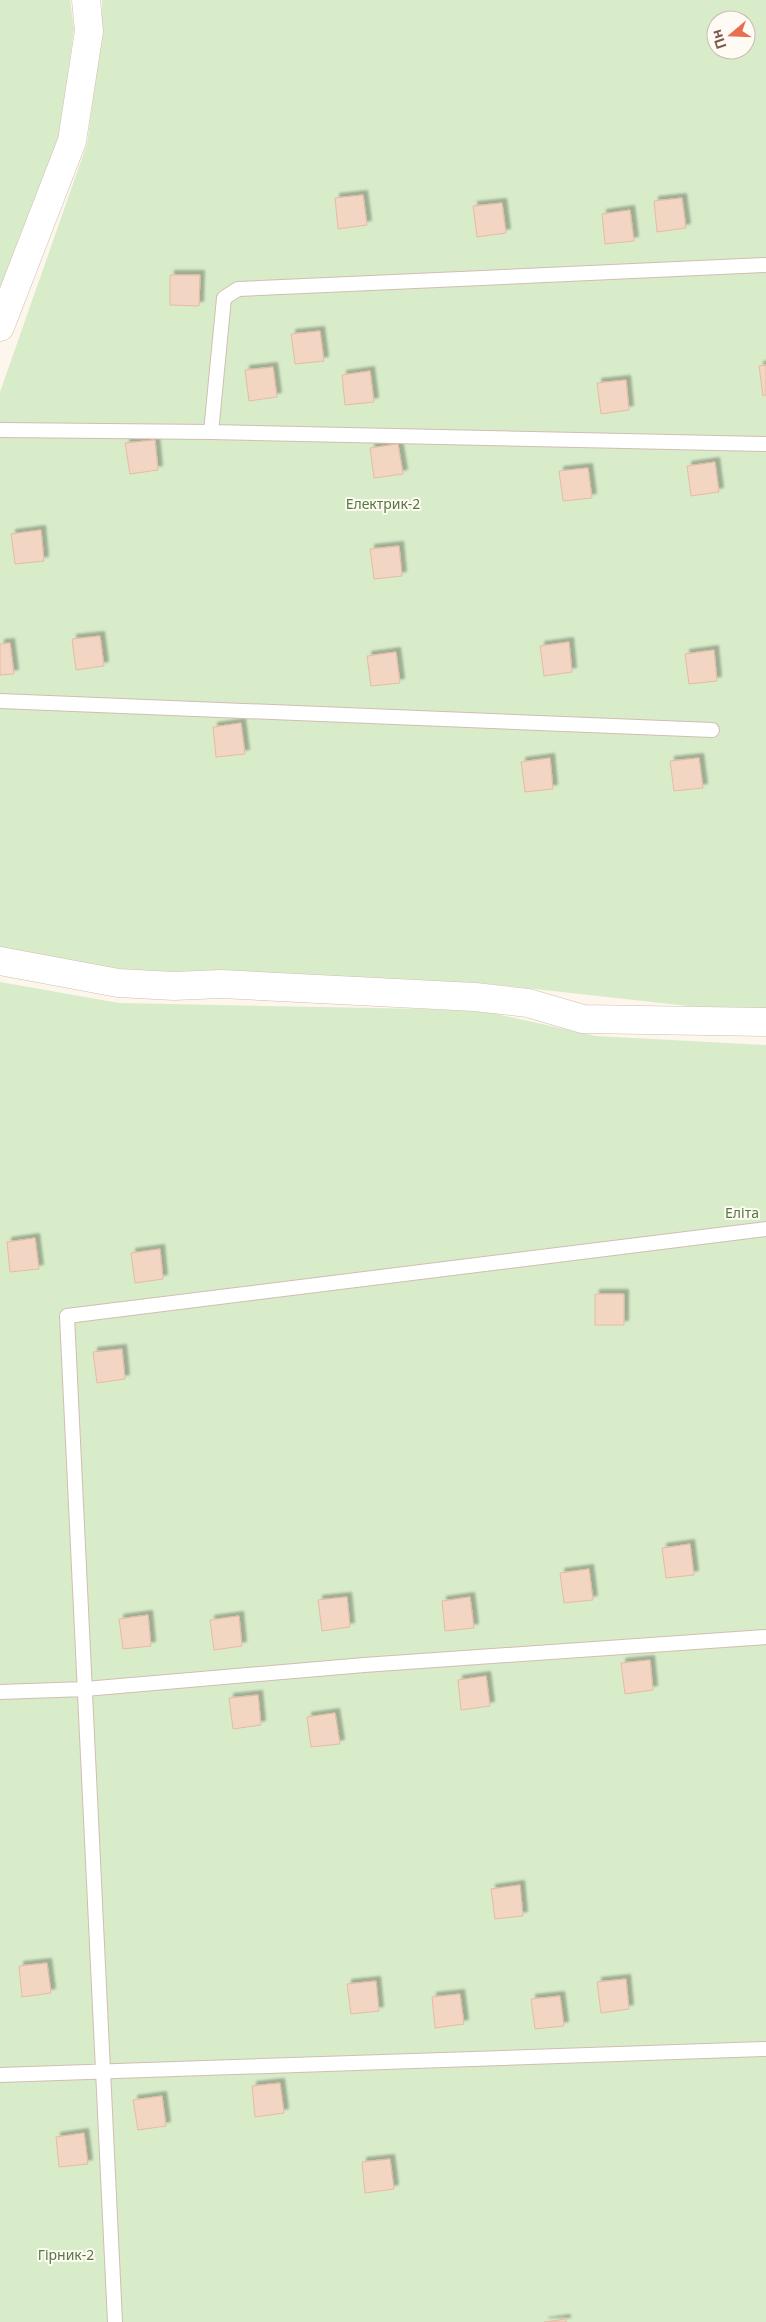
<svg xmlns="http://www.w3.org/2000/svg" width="766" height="2322" viewBox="0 0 766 2322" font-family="'Noto Sans',sans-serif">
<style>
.green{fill:#d8ecc9;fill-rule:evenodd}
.building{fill:#f3d5c3;stroke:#e6bba3;filter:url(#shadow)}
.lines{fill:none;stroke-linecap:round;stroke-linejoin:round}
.service-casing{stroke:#d1beb0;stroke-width:16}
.minor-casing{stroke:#d1beb0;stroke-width:29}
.service{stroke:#fff;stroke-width:14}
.minor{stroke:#fff;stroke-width:28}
.labels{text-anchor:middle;stroke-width:4;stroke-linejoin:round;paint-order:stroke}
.park-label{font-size:14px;fill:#537a41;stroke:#fffaf3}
</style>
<defs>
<filter id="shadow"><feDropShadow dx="4.5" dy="-4.5" stdDeviation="1" flood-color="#0004"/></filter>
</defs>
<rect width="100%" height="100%" fill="#fdf6ec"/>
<path class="green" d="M0,0h70l4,29 -14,104 -60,162z
M102,0h664v1012l-60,-4 -226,-25 -352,-13 -128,-22v-556l87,-248 15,-114zM716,20h30v30h-30z
M0,982l119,21 359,7 118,26 170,9v1277h-766z"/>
<path class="building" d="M363,195l4,30 -29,4 -3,-31z
M682,198l4,30 -29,4 -3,-31z
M502,203l4,30 -29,4 -4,-31z
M630,210l4,31 -29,3 -3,-30z
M170,275h30l-1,31 -29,-1z
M320,331l4,30 -29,3 -4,-30z
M766,365v30l-3,1 -4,-30z
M273,367l4,30 -28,4 -4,-31z
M370,371l4,31 -29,3 -3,-30z
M626,380l3,30 -28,4 -4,-31z
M155,440l3,30 -28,4 -5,-31z
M398,444l5,30 -29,4 -4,-30z
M715,462l4,30 -28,4 -4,-30z
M588,468l4,30 -29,3 -4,-30z
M41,530l3,31 -29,3 -4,-30z
M399,546l3,30 -28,3 -4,-30z
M100,636l4,30 -28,4 -4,-31z
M569,642l3,30 -28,4 -4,-30z
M10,643l4,31 -14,1v-31z
M714,650l3,31 -28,3 -4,-30z
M396,652l4,31 -29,3 -4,-30z
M241,723l4,31 -29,3 -3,-30z
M550,758l3,31 -28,3 -4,-30z
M699,758l4,30 -29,3 -4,-30z
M35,1238l4,31 -29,3 -3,-30z
M160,1249l3,30 -28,4 -4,-30z
M595,1294h29v31h-29z
M122,1349l3,30 -28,4 -4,-31z
M690,1544l4,31 -28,3 -4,-30z
M589,1569l4,31 -29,3 -4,-30z
M347,1597l3,30 -28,4 -4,-31z
M470,1597l4,31 -29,3 -3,-30z
M148,1615l3,31 -28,3 -4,-30z
M239,1616l3,30 -28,4 -4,-30z
M650,1660l3,30 -28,4 -4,-31z
M486,1676l4,30 -29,4 -3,-30z
M258,1695l3,30 -28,4 -4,-31z
M335,1713l5,31 -29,3 -4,-30z
M520,1885l3,31 -28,3 -4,-30z
M47,1963l4,30 -29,4 -3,-31z
M626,1979l3,30 -28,4 -4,-31z
M376,1981l3,30 -28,3 -4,-30z
M460,1994l4,30 -29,4 -3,-31z
M560,1996l4,30 -29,3 -4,-30z
M280,2083l4,30 -29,4 -3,-31z
M162,2096l4,30 -28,4 -5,-30z
M84,2133l4,31 -29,3 -3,-30z
M390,2159l4,30 -29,4 -3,-31z
M566,2319v3h-22z"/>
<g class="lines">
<defs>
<path id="service" d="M0,430l211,2 555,12
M211,432l13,-134 14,-9 528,-24
M0,701l712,29
M0,1692l85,-3 279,-24 402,-28
M0,2075l766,-26
M115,2322l-48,-1006 699,-87"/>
<path id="minor" d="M0,327l72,-186 17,-110 -3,-31
M0,961l118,22 56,3 47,-2 254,13 53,6 55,16 183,3"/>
</defs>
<use href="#service" class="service-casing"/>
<use href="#minor" class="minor-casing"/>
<use href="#service" class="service"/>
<use href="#minor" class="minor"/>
</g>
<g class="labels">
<g class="park-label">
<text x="383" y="509">Електрик-2</text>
<text x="742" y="1218">Еліта</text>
<text x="66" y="2260">Гірник-2</text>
</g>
</g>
<g transform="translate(731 35) rotate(251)"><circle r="24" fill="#fffaf3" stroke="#cabbb1"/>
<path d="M0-4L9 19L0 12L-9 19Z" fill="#e76f51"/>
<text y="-8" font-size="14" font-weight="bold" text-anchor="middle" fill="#7a5c4d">Пн</text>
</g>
</svg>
